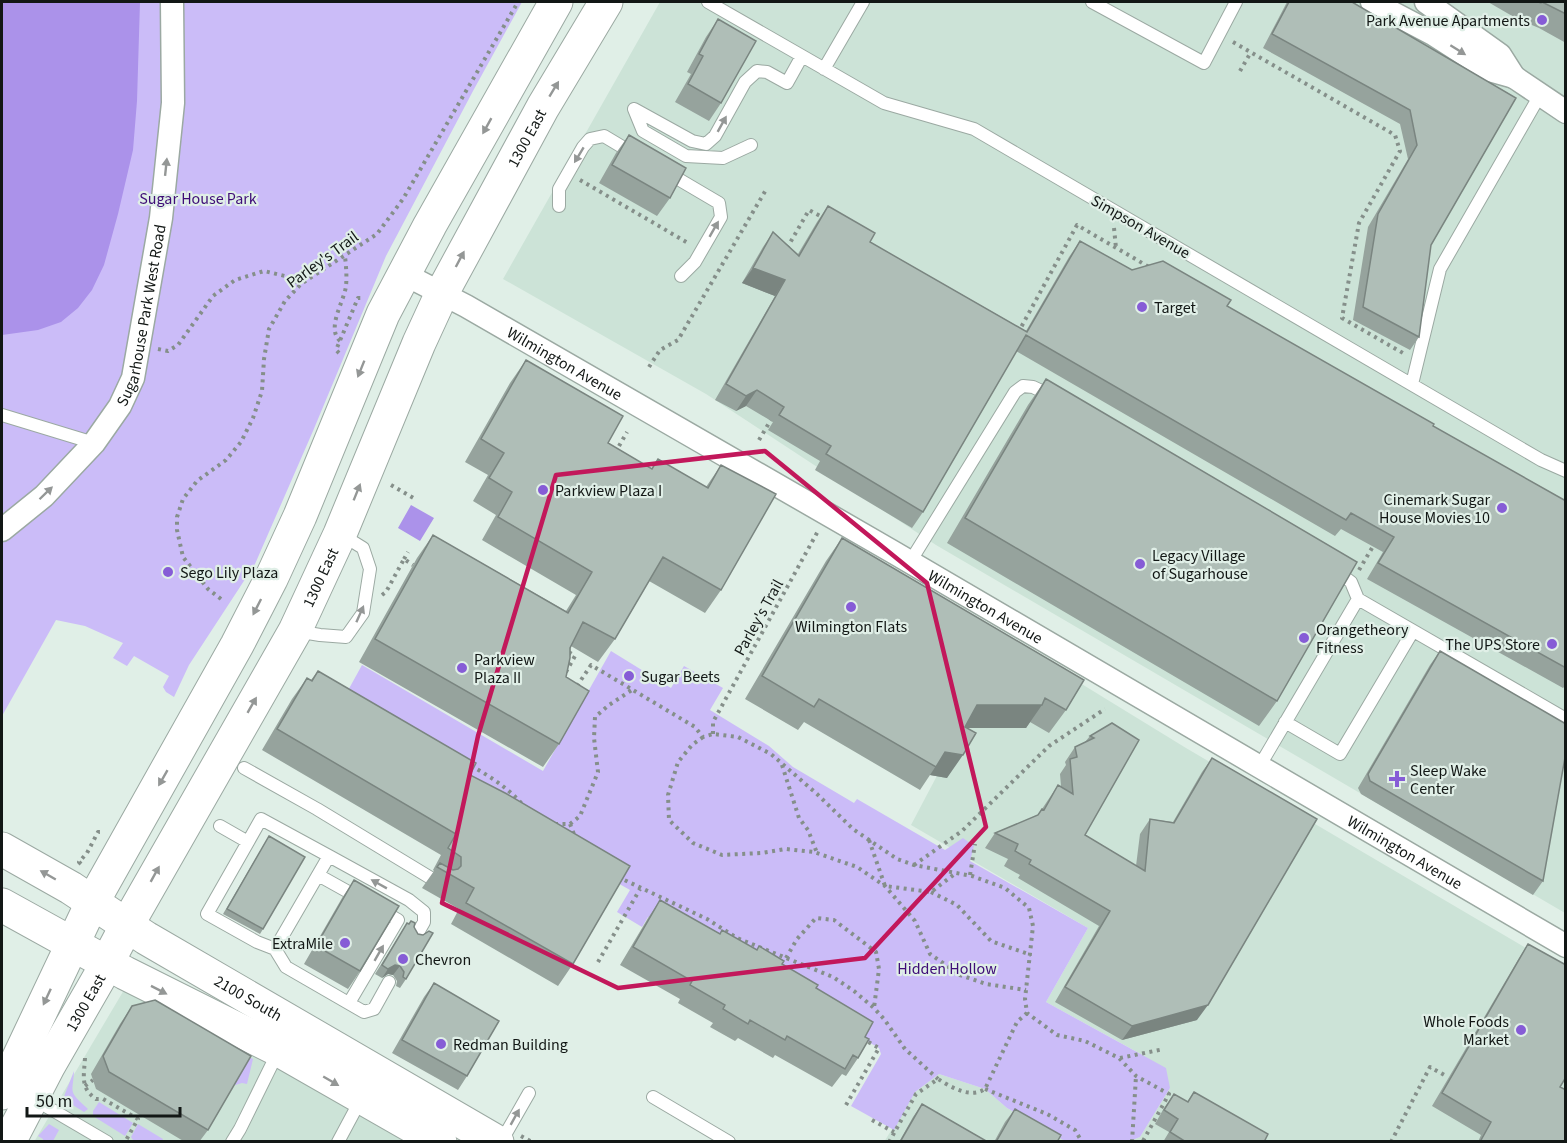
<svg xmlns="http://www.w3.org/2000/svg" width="1567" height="1143" viewBox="0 0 1567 1143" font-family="'Source Sans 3',sans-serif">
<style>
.built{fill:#cce3d7}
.green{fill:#cbbcf8}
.water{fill:#ab92ea}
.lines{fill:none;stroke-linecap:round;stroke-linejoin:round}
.service-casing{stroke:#9ba9a2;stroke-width:14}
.minor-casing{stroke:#9ba9a2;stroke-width:25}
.secondary-casing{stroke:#9ba9a2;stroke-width:35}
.path{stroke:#858f8a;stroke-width:4;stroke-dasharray:3 4.5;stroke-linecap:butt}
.service{stroke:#fff;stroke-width:12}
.minor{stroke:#fff;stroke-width:22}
.secondary{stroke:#fff;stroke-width:33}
.wall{fill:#96a39d}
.shaded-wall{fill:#7a8580}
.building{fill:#afbeb7;stroke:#7a8580;stroke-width:1.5}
.oneway{fill:#949796}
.marked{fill:none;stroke:#c2185b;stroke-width:4.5;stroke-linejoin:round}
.poi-dot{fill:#865cd6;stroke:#e0efe7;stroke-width:2}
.labels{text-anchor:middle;stroke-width:4.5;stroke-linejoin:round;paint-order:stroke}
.poi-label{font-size:16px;fill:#121715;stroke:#e0efe7;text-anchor:start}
.street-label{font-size:16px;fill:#121715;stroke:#e0efe7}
.park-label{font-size:16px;fill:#3e0d77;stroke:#e0efe7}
</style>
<rect width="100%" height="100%" fill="#e0efe7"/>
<path class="built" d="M660,2h905v911l-629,-368 -230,-151 -203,-115z
M1067,675l119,73 379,223v170h-435l10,-4 30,-49 -31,-35 -93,-51 42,-74 -177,-103 49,-93z
M124,990l91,42 189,109 -370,1z
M939,1074l46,15 22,19 57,32 -1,2h-179l31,-50z"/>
<path class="green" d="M2,2h520l-49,89 -87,165 -73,175 -58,133 -66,101 -15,32 -8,-5 -3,-5 6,-11 -35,-20 -7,10 -14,-8 10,-15 -38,-17 -29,-6 -54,96z
M611,651l60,37 13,-22 39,22 -13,22 59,36 24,21 61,36 3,-4 88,51 18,-12 11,8 -4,15 118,67 -42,74 120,66 4,20 -30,49 -10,4h-67v-1l-56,-32 -22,-19 -46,-15 -24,18 -21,38 -43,-24 30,-52 -2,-6 -231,-131 -6,10 -25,-15 13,-22 -134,-76 -156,-109 22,-40 181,106z
M202,1033l51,26 -6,25 -5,-1 -10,3z
M74,1071c-1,23 -7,19 14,38l-4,3 -21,-13z
M99,1102l34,21 -8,13 -32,-20v-5z
M49,1124l10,6 -6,11h-10v-2l-5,-3z
M138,1124l25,15 -1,2 -29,-1 -2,-3z"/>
<path class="water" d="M2,2h138l-3,99 -4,49 -15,64 -14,51 -12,25 -14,18 -17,14 -23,8 -36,5z
M411,505l23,13 -14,23 -22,-13z"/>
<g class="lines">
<defs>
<path id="service" d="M708,2l176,101 90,26 567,331 25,11
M1092,2l112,61 32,-61
M824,69l39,-67
M634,109l58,32 14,3 9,-8 30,-54 12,-11 10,1 20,11 15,-27
M634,109l9,22 43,25 37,2 28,-13
M668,173l51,30 2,14 -26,45 -14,14
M559,206v-17l24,-42 7,-8 14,-3 30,18
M1412,384l28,-115 100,-174
M2,415l92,28
M910,562l105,-170 8,-6 10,1 19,9
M1335,570l16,12 7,17
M296,631l24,4 26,2 17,-24 7,-44 -7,-21 -21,-13
M1285,722l55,32 73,-123
M1259,767l99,-168 208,120
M244,768l73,41 122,74
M220,826l28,16 13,-23 68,37 -54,93 11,18 78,45 10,-3 15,-27
M248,842l-41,72 50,28 18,7
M329,856l80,44 15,12v10l-8,14
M318,875l43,24
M349,1003l49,-83 -19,-11
M653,1097l76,45
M32,1098l75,44
M232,1142l8,-13 38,-77
M338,1142l23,-43
M501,1142l28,-49"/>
<g id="minor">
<path d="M1372,2l61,32 56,36 25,7 52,35"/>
<path d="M1426,2l74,53 14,22"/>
<path id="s1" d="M404,274l62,32 427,246 673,394"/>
<path id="s2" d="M2,530l42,-34 50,-53 26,-37 13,-28 28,-160 12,-115 -1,-101"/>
</g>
<g id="secondary">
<path id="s3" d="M2,849l69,39 75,50 351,204"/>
<path d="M2,905l123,68 154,77 161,92"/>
<path d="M2,1093l90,-190 145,-258 34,-66 29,-63 83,-202 47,-89 126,-223"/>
<path id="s4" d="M9,1142l40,-77 50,-87 28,-53 168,-294 45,-97 79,-191 23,-50 101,-186 63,-105"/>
</g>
</defs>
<use href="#service" class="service-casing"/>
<use href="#minor" class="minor-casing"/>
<use href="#secondary" class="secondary-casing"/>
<path class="path" d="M1233,42l162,93 5,16 -41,72 -17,95 61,35
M1240,71l11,-19
M580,180l108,63
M1114,228l2,20
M787,248l22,-38 15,8
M1017,331h2l58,-106 72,42
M340,341c-14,-13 4,-39 6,-55 1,-10 0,-20 -1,-30
M158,349l10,2 10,-6 35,-49 22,-16 29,-9 21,5 16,8
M339,353l-3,-3 22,-52h3
M649,367l11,-17 18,-10 89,-152
M759,440l13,-22
M619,446l8,-14
M391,485l24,14
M404,559l4,-7
M1359,570l16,-27
M382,595l4,-3 18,-33 9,6
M221,599l-13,-10 -25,-32 -6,-27v-13l6,-18 14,-18 29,-21 15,-18 12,-24 9,-27 2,-32 5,-30 16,-28 16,-17 76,-50 26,-35 115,-197
M566,672l9,-16 -8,-5
M577,686l14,-21 104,62 8,10 10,-3 25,3 33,17 46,40 36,35 44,30 17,6 58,11 33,12 24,20 4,18 -8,73 2,14 30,22 28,6 34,17 17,18 33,18 -26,47
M713,734v-12l105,-191
M703,737l-11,8 -14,17 -10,33 1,25 24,23 29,12 40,-2 24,-4 28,3 43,15 28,19 30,35 15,33 30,21 26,9 40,6
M782,765l17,53 9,12 9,23
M471,766c19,10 37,22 51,38
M555,824h15l10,-8 18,-44 -4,-34 1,-21 14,-12 23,-15
M570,824l5,13
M869,840l16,46 46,6 25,-19
M81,864l-2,-2 8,-9 11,-21h6
M914,865l48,-34 87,-85 56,-37
M970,875l5,-31
M618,877l89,42 30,19 96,39 21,14 20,17 10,11 21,30 33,30
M931,892l26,13 34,36 40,14
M786,958l11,-19 19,-21 18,2 42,32 3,17 -5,39
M598,962l42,-73
M85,1058c-1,18 -5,30 11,41h7l35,20 -13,23
M1120,1058l44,-9
M85,1086l8,-6
M985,1089l62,25 28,16 7,12
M846,1105l33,-57 -16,-9
M872,1120l22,12
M521,1136l11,6
M889,1142l27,-48 22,-15c13,8 32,20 47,10l32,-67 10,-9
M1132,1142l4,-66
M1391,1142l39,-75 16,9"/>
<use href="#service" class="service"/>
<use href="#minor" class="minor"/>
<use href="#secondary" class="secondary"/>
</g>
<path class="wall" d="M1287,2h65l164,96 -85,147 -12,92 -9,13 -57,-30 15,-93 40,-68 -8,-35 -137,-76z
M1488,2h78v41l-27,-15 -12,-5 -1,1z
M718,19l3,84 -12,18 -34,-19 16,-28 -4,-2 19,-35z
M629,135l41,63 -13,18 -58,-33 17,-30z
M828,206l42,36 156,89 43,-74 11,-16 52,29 95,36 206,120 133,75v184l-3,3 -196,-109 16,-27 -42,-23 -6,7 -319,-185 -93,161 -11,16 -97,-58 5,-9 -52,-31 5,-8 -27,-16 -10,5 -21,-11 60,-104 -33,-13 21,-36 10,-15 25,22 19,-32z
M526,360l82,83 43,26 7,-10 48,28 15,-22v125l-16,23 -56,-32 -34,58 -17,23 -27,-16 -5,31 -7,67 -16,23 -184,-105 58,-104 16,-23 133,76 10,-16 -94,-55 14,-25 -23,-14 15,-26 -23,-13 45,-79z
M1046,379l231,322 -18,25 -312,-183 81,-138z
M842,538l224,172 -17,23 -19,-11 -4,6h-59l-20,50 -17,-3 -10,15 -116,-68 -6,8 -53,-31 81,-138z
M1440,651l103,230 -10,14 -172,-101 -3,-6 72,-123z
M318,671l152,104 103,189 -15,22 -107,-62 8,-15 -37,-21 12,-17 -1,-1 8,-15 -179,-105 30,-51 15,-21 4,2z
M1112,723l-27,112 51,31 4,-32 10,-15 23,3 29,-50 10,-14 -15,262 -75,20 -67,-38 44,-76 -81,-48 2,-3 -16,-9 4,-7 -23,-11 10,-15 43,-18 20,-30 3,1 -1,-12 6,-9 -1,-3 10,-15 10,-5 5,-6z
M269,836l-6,93 -3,5 -37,-20z
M354,880l6,91 -12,18 -44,-25 38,-66z
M660,900l60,34 62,30 34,24 49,49 -7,21 -12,18 -4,-2 -10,13 -57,-32 -2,3 -35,-20 -3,3 -25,-14 3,-4 -35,-20 2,-4 -60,-34 28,-47z
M407,923l-1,56 -6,9 -4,-2 1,-5 -4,-6 -5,-1 -6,4 -7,-4z
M1528,944l32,143 6,55h-88l3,-7 -49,-29 87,-148z
M434,983l33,93 -9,14 -66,-37 32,-56z
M132,1006l76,124 -9,12h-14l-89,-53 -5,-15 29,-50z
M1194,1092l70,50h-101l6,-10 -14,-8 9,-16 10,-14 13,8z
M922,1104l66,38h-89l14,-25z
M1015,1109l42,33h-63l11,-20z"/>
<path class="shaded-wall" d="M753,268l32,12 -10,16 -33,-13z
M757,390l-11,16 -10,5 10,-15z
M977,705h65l-16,23h-65z
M945,752l18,3 -16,23 -17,-3z
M395,965l5,1 -7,9 -5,-1 -6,4 6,-9z
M1208,1005l-11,15 -75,20 10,-14z"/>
<path class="building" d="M1289,2h63l164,96 -85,147 -12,92 -56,-30 15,-93 39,-69 -7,-35 -138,-76z
M1538,2h28v12l-24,-12 -1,1z
M718,19l38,22 -35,62 -33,-19 15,-28 -4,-2z
M629,135l57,33 -16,30 -58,-33z
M828,206l47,27 -5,9 157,90 53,-91 52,29 31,-9 68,39 -4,6 207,118 -1,2 133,75v167l-188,-105 16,-26 -43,-24 -5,7 -320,-185 -103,177 -97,-58 5,-8 -52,-31 5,-8 -27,-17 -11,6 -20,-12 59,-104 -32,-12 20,-36 26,24z
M526,360l97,56 -15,27 44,26 6,-10 50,29 13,-23 55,29 -55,96 -58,-33 -48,82 -32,-17 -13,26v10l-4,19 23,14 -30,53 -184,-105 58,-104 135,78 24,-41 -94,-55 14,-25 -23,-14 15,-25 -23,-14z
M1046,379l311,183 -80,139 -312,-183z
M842,538l242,142 -18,30 -21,-12 -3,7h-65l-12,22 11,6 -13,22 -18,-3 -9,15 -117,-68 -5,8 -52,-31z
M1440,651l126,73v28l-23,129 -173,-100 -2,-7z
M318,671l158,92 -6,12 37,19 123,72 -57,98 -107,-61 8,-15 -37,-21 3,-4 13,7 5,-1 3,-3v-9l-13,-9 8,-14 -179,-105 30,-51 5,3z
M1112,723l27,17 -54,95 60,36 5,-52 24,4 38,-65 105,61 -109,186 -76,21 -67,-39 45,-76 -81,-47 2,-4 -16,-9 3,-7 -23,-11 43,-18 4,-6 2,1 14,-25 15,9 -3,-35 7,-2 -2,-10 19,-9 -4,-2z
M269,836l36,21 -42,72 -36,-20z
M354,880l45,26 -39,65 -44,-25z
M660,900l60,34 2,-4 35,20 2,-4 25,15 -2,3 36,21 -2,3 57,34 -8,15 4,2 -11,19 -5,-3 -8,14 -58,-33 -2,4 -35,-20 -2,4 -25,-15 2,-4 -35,-20 2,-4 -59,-34z
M411,921l4,2 -1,4 4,7 5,1 6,-4 4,2 -27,46 -3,-2 1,-5 -4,-6 -5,-1 -7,4 -6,-4 25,-42 2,1z
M1528,944l38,21v112l-6,10 6,3v52h-86l11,-20 -49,-29z
M434,983l65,38 -32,55 -65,-36z
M155,1000l96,56 -43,74 -99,-58 -6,-16 29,-50z
M1194,1092l74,42 -4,8h-78l-16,-10 8,-13 -14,-9 10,-16 14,8z
M922,1104l66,38h-88z
M1015,1109l46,26 -4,7h-61z"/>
<defs><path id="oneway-solid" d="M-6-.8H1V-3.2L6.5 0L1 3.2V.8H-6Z" transform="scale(1.5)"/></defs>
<g class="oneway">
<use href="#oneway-solid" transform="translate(1458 50) rotate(32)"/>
<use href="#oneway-solid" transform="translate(554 89) rotate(-59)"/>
<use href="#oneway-solid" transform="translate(722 124) rotate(-61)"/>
<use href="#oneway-solid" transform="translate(487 126) rotate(119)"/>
<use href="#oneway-solid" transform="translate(579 155) rotate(121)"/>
<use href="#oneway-solid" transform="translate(166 167) rotate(-84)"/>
<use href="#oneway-solid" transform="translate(714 229) rotate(-60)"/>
<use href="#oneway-solid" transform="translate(460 259) rotate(-62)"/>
<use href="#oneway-solid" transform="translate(361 369) rotate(112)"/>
<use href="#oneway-solid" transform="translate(357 492) rotate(-68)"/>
<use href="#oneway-solid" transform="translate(46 493) rotate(-44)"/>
<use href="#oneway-solid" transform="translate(257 607) rotate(117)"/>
<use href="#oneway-solid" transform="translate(360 614) rotate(-66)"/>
<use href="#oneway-solid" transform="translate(252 705) rotate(-60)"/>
<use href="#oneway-solid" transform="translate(163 778) rotate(120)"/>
<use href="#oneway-solid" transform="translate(155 874) rotate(-61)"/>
<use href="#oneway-solid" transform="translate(48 875) rotate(-150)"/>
<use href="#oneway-solid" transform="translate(379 884) rotate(-151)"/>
<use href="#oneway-solid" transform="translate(379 953) rotate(-60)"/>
<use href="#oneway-solid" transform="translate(159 990) rotate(27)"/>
<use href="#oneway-solid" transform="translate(47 997) rotate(115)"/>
<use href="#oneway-solid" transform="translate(331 1081) rotate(30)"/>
<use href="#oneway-solid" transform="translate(515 1117) rotate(-61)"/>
</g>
<path class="marked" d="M765,451l162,132 59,244 -121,131 -247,30 -176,-85 36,-167 78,-261z"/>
<g class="poi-dot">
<circle cx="1542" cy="20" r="6"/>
<circle cx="1142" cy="307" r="6"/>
<circle cx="543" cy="490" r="6"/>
<circle cx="1502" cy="508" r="6"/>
<circle cx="1140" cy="564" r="6"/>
<circle cx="168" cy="572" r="6"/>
<circle cx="851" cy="607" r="6"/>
<circle cx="1304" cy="638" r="6"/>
<circle cx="1552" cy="644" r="6"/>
<circle cx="462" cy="668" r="6"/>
<circle cx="629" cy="676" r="6"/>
<path d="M1394 770h6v6h6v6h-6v6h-6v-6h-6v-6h6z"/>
<circle cx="345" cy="943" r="6"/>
<circle cx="403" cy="959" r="6"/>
<circle cx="1521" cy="1030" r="6"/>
<circle cx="441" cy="1044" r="6"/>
</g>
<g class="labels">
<g class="poi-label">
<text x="1530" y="26" text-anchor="end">Park Avenue Apartments</text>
<text x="1154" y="313">Target</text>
<text x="555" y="496">Parkview Plaza I</text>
<text x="1490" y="505" text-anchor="end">Cinemark Sugar<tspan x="1490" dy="18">House Movies 10</tspan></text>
<text x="1152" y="561">Legacy Village<tspan x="1152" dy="18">of Sugarhouse</tspan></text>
<text x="180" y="578">Sego Lily Plaza</text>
<text x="851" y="632" text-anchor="middle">Wilmington Flats</text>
<text x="1316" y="635">Orangetheory<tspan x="1316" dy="18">Fitness</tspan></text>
<text x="1540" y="650" text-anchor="end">The UPS Store</text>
<text x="474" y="665">Parkview<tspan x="474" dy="18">Plaza II</tspan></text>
<text x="641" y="682">Sugar Beets</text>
<text x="1410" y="776">Sleep Wake<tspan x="1410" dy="18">Center</tspan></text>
<text x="333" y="949" text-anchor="end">ExtraMile</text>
<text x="415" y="965">Chevron</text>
<text x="1509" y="1027" text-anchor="end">Whole Foods<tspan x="1509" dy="18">Market</tspan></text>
<text x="453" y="1050">Redman Building</text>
</g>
<g class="street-label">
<text dy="6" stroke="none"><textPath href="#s4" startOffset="1131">1300 East</textPath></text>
<text transform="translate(1141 226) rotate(30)" y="6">Simpson Avenue</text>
<text transform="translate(322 259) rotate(-36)" y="6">Parley's Trail</text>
<text dy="6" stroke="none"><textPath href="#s2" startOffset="266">Sugarhouse Park West Road</textPath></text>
<text dy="6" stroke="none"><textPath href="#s1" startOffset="184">Wilmington Avenue</textPath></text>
<text dy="6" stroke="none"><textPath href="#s4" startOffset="645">1300 East</textPath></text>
<text dy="6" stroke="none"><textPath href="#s1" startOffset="670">Wilmington Avenue</textPath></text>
<text transform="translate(758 617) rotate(-61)" y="6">Parley's Trail</text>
<text dy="6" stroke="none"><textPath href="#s1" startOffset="1156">Wilmington Avenue</textPath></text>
<text dy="6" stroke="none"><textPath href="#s3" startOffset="288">2100 South</textPath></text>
<text dy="6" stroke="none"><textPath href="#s4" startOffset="159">1300 East</textPath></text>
</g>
<g class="park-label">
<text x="198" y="204">Sugar House Park</text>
<text x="947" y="974">Hidden Hollow</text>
</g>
</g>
<rect width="1567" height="1143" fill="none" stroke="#121715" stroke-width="6"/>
<path d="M27 1107v9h153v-9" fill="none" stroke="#121715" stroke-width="3"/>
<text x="36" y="1107" font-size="18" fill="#121715" stroke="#e0efe7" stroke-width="4.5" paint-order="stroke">50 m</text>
</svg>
